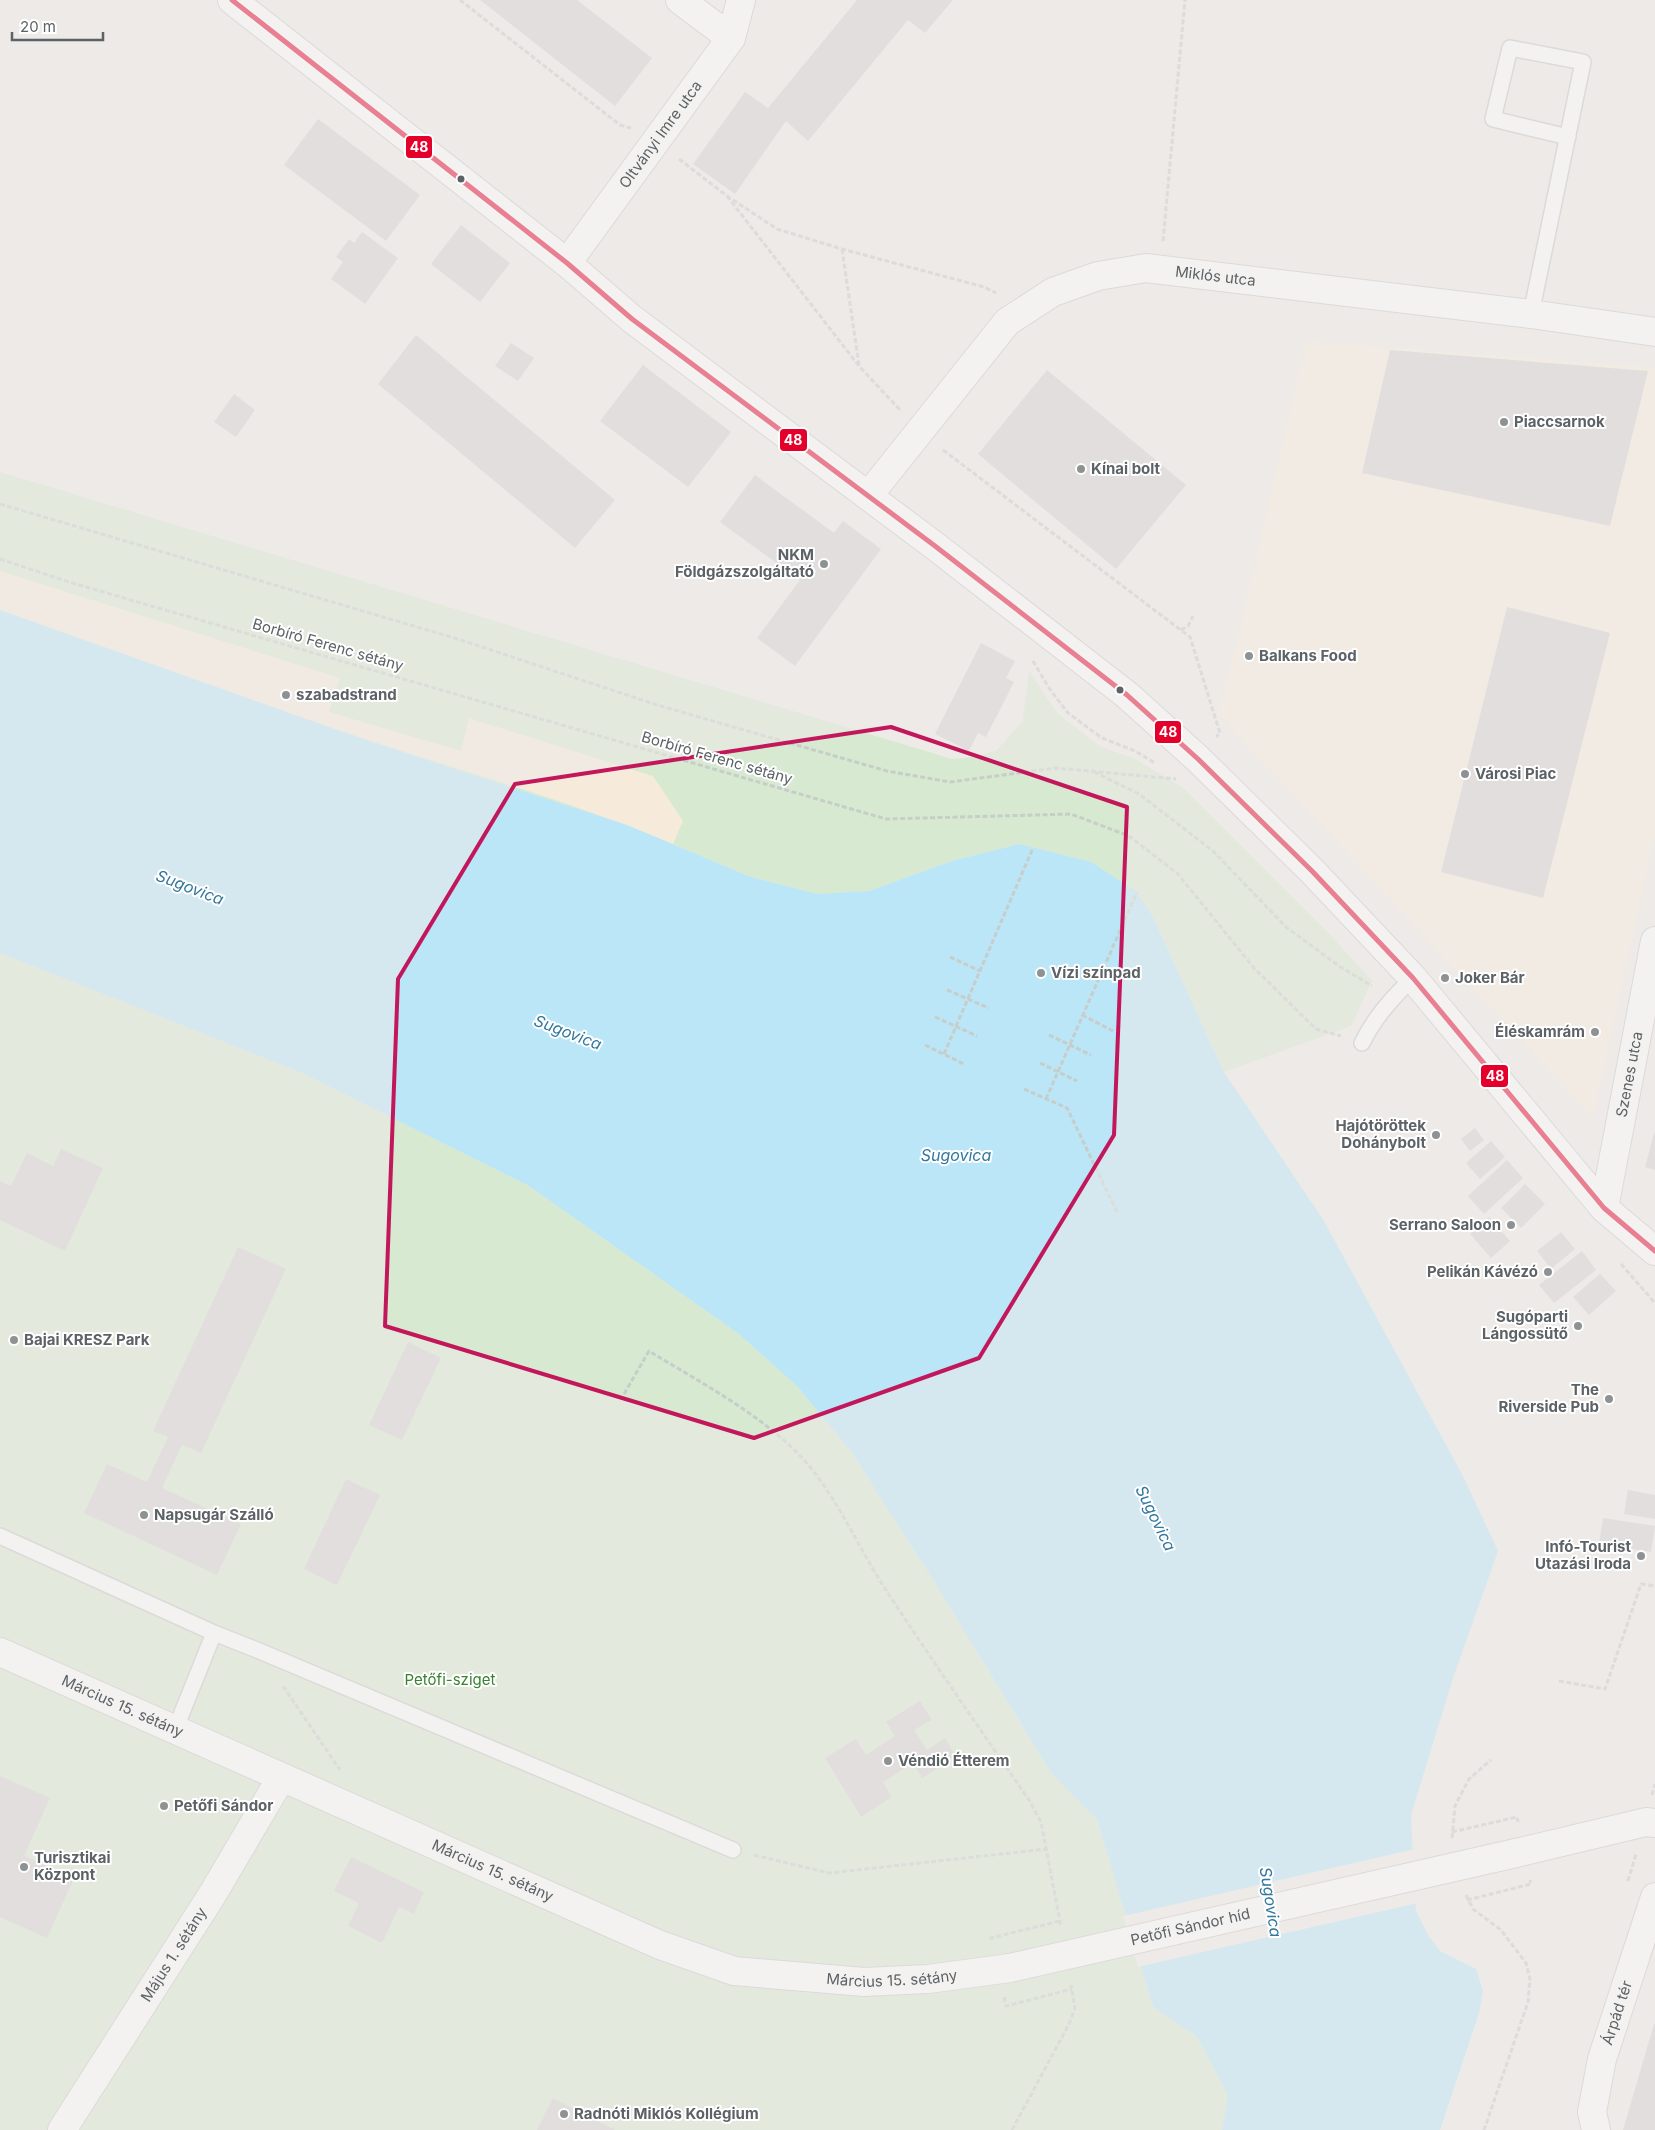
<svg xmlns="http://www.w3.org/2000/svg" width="1655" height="2130" viewBox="0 0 1655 2130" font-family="Inter,sans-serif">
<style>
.commercial{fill:#f7eddf}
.green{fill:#d7e9d0}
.sand{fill:#f6ebdb}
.water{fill:#bae6f8}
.pier{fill:#edeae7}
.building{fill:#d4d1d0}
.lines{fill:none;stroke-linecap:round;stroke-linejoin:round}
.service-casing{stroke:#c8c8c8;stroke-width:18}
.minor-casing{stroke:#c8c8c8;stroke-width:30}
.path{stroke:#c7cdc9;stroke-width:3;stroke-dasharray:5 2.5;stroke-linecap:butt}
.service{stroke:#fcfcfb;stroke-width:15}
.minor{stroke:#fcfcfb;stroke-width:28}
.minor-bridge-casing{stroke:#c8c8c8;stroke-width:30;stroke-linecap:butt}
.minor-bridge{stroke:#fcfcfb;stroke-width:28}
.bus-1-casing{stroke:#fff;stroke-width:9}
.bus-1{stroke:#e4002b;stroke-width:5}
.marked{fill:none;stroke:#c2185b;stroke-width:4;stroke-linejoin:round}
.bus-dot{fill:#5c6266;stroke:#fff;stroke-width:2}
.poi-dot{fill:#8f9293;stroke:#fff;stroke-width:2}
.labels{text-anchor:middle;stroke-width:4;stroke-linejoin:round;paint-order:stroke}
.street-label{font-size:15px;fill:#5c6266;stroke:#fff}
.poi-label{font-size:15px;font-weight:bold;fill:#5c6266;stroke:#fff;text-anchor:start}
.park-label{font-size:15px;fill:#37832e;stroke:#fff}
.water-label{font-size:16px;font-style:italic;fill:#32779d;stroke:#fff}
.line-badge{stroke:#fff;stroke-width:2}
.badge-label{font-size:14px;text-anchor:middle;font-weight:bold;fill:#fff}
</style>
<rect width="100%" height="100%" fill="#edeae7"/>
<path class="commercial" d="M1306,341l349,26v469l-62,283 -376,-406 17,-61z"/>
<path class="green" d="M0,472l952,287 24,-2 21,-7 26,-29 6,-50 28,42 42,33 36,13 48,29 147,147 42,46 -21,45 -127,46 -71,-155 -16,-25 -104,-44 -14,-4 -67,17 -83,30 -52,3 -66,-17 -124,-52 -270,-88 -357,-127z
M0,953l302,120 227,113 210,148 59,53 54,66 83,130 116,190 46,47 56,187 44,30 31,58 -6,35h-1222z"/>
<path class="sand" d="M0,571l340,107 -11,34 132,39 8,-33 184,58 30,45 -10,23c-101,-43 -209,-72 -314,-107 -120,-40 -240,-83 -359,-127z"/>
<path class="water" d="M0,610l357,127 270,88 124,52 66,17 52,-3 83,-30 67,-17 72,18 46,30 16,25 71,155 100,149 139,255 35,75 -45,127 -42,137 5,96 12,24 12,16 36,18 7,22 -4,22 -39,117h-218l6,-35 -31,-58 -44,-30 -56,-187 -46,-47 -116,-190 -83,-130 -54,-66 -59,-53 -210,-148 -227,-113 -302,-120z"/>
<path class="pier" d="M1415,1849l3,54 -280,64 -15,-51z"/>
<path class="building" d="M480,0h97l75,58 -37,48z
M857,0h96l-28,33 -17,-13 -100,121 -22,-20 -51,73 -42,-30 52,-72 23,16z
M318,119l102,76 -34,46 -102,-76z
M461,225l49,38 -30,39 -49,-38z
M362,232l36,26 -33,46 -34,-25 12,-17 -7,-5 13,-18 5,4z
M416,335l199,165 -40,48 -197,-164z
M511,343l23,15 -16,23 -23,-15z
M1390,350l258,21 -38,155 -248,-53z
M643,365l88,67 -43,55 -88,-66z
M1047,370l139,115 -70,84 -138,-115z
M234,394l21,16 -19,27 -22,-15z
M755,475l79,58 9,-12 38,28 -86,117 -38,-28 43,-58 -80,-58z
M1507,607l103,26 -67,265 -102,-26z
M981,643l34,18 -9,17 8,4 -28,55 -8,-4 -9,18 -34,-17z
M1475,1128l9,12 -14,11 -9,-12z
M1654,1133h1v37l-10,-3z
M1491,1141l14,16 -25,22 -14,-16z
M61,1149l42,19 -38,83 -65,-31v-39l11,5 16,-33 26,13z
M1507,1160l16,18 -39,36 -16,-18z
M1525,1184l20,20 -24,24 -20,-20z
M1489,1217l21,24 -19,17 -21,-24z
M1561,1232l14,17 -24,20 -14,-18z
M238,1247l48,22 -85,184 -19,-8 -20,43 79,36 -24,51 -133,-62 23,-49 40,18 21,-45 -15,-6z
M1582,1251l14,19 -42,33 -15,-18z
M1600,1274l16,17 -27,24 -16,-18z
M408,1342l33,16 -39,82 -33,-15z
M346,1479l34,16 -43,90 -33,-16z
M1628,1490l27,5v24l-31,-5z
M1603,1518l52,8 -4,26 -52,-8z
M920,1701l12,19 -18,10 13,20 18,-12 11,19 -34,21 -9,-15 -30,19 9,15 -31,20 -36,-59 31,-19 10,16 29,-19 -9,-14z
M0,1776l50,22 -26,58 50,22 -27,60 -47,-21z
M351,1857l73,35 -10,22 -15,-7 -17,36 -34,-17 11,-23 -25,-12z
M1655,2024v106h-32l31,-106z
M553,2098l62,32h-78z"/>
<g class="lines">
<defs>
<path id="service" d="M1531,314l52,-252 -73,-14 -17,71 75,18
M1362,1043c13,-26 30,-45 51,-65
M0,1536l214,97 43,17 476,200
M175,1730l39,-97"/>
<g id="minor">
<path d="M232,0l335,263 65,56 303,227 192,149 71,64 114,112 101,107 191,230 51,43"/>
<path d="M680,0l51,38"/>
<path id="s1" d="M567,263l164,-225 10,-38"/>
<path id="s2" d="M868,496l139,-174 46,-30 45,-16 48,-8 385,46 124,18"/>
<path id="s3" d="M1604,1208l51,-267"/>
<path id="s4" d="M0,1652l660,293 74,26 130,11 64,-3 82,-11"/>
<path d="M1516,1853l130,-31 9,1"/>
<path id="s5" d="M62,2130l150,-235 69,-117"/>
<path id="s6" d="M1596,2130l-4,-18 10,-53 53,-162"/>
</g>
</defs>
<use href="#service" class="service-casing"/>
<use href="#minor" class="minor-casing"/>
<path class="path" d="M460,0l160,125 11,3
M679,159l48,37 50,33 65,20 142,38 12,6
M727,196l132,170 41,44
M1163,241l22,-241
M842,249l17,116
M943,450l247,187 30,96 -4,4
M0,504l461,136 196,65 230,66 63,11 106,-14 120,11
M0,559l69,23 817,237 185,-5 58,22 49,38 76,94 62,61 25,7
M1181,630l7,-4 5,-10
M1033,661l16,27 19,25 34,25 33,13 20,12
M1094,772l45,22 74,57 73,76 53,39 33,20
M950,957l30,14
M947,990l42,18
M1082,1015l33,17
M935,1017l42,19
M1049,1035l42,20
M925,1045l39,19
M944,1054l89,-206
M1040,1063l37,18
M1024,1089l43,19 51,106
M1046,1099l91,-207
M1621,1264l34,39
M624,1394l25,-43c52,32 114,64 155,109 33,37 53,85 80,127 47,72 96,142 145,213l12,22 20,105
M1559,1681l46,8 36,-105 14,2
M283,1686l57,84
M1652,1795l3,-11
M1452,1832l65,-15 1,5
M1452,1838l3,-32 14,-27 22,-19
M754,1855l75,18 218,-24
M1628,1881l8,-27
M1466,1895l7,14 28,21 25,33 4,16 -2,23 -44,128
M1467,1900l64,-16 -1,-4
M991,1940v-2l69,-17
M1004,1997l2,9 66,-17
M1012,2130l57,-106 6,-16 -4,-23"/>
<use href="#service" class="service"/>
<use href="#minor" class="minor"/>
<defs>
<g id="minor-bridge">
<path id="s7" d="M1010,1968l506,-115"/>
</g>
</defs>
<use href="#minor-bridge" class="minor-bridge-casing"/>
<use href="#minor-bridge" class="minor-bridge"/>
<defs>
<path id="bus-1" d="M232,0l335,263 65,56 303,227 192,149 71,64 114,112 101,107 191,230 51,43"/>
</defs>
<use href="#bus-1" class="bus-1-casing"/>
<use href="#bus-1" class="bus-1"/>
</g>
<path d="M0 0H1655V2130H0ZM891,727l236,80 -13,328 -135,223 -225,80 -369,-112 13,-347 117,-195z" fill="#edeae7" fill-opacity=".55" fill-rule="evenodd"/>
<path class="marked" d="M891,727l236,80 -13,328 -135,223 -225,80 -369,-112 13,-347 117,-195z"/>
<g class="bus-dot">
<circle cx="461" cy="179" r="4.5"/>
<circle cx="1120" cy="690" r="4.5"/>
</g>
<g class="poi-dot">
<circle cx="1504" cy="422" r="5"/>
<circle cx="1081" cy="469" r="5"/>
<circle cx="824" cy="564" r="5"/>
<circle cx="1249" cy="656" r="5"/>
<circle cx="286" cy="695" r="5"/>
<circle cx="1465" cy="774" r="5"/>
<circle cx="1041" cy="973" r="5"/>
<circle cx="1445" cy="978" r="5"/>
<circle cx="1595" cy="1032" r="5"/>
<circle cx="1436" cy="1135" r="5"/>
<circle cx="1511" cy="1225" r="5"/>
<circle cx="1548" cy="1272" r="5"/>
<circle cx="1578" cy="1326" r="5"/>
<circle cx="14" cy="1340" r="5"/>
<circle cx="1609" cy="1399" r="5"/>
<circle cx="144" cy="1515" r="5"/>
<circle cx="1641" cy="1556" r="5"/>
<circle cx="888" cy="1761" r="5"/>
<circle cx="164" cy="1806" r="5"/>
<circle cx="24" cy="1867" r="5"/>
<circle cx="564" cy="2114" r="5"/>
</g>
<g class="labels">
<g class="street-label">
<text dy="5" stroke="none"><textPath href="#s1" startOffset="159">Oltványi Imre utca</textPath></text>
<text dy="5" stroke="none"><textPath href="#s2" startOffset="444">Miklós utca</textPath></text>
<text transform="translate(328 645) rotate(16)" y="5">Borbíró Ferenc sétány</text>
<text transform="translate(717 758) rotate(16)" y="5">Borbíró Ferenc sétány</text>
<text dy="5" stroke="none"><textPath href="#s3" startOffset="136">Szenes utca</textPath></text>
<text dy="5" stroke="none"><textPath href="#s4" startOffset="134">Március 15. sétány</textPath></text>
<text dy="5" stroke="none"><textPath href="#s4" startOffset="539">Március 15. sétány</textPath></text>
<text dy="5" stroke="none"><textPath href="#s7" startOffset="185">Petőfi Sándor híd</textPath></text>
<text dy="5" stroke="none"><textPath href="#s5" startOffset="208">Május 1. sétány</textPath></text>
<text dy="5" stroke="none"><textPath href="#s4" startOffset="959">Március 15. sétány</textPath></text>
<text dy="5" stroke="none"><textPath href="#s6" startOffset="121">Árpád tér</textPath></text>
</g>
<g class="poi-label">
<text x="1514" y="427">Piaccsarnok</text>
<text x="1091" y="474">Kínai bolt</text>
<text x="814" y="560" text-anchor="end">NKM<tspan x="814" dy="17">Földgázszolgáltató</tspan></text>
<text x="1259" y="661">Balkans Food</text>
<text x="296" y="700">szabadstrand</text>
<text x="1475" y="779">Városi Piac</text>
<text x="1051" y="978">Vízi színpad</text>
<text x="1455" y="983">Joker Bár</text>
<text x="1585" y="1037" text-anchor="end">Éléskamrám</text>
<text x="1426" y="1131" text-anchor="end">Hajótöröttek<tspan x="1426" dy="17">Dohánybolt</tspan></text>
<text x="1501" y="1230" text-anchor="end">Serrano Saloon</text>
<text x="1538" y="1277" text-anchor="end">Pelikán Kávézó</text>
<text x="1568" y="1322" text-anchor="end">Sugóparti<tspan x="1568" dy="17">Lángossütő</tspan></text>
<text x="24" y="1345">Bajai KRESZ Park</text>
<text x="1599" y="1395" text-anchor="end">The<tspan x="1599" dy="17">Riverside Pub</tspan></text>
<text x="154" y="1520">Napsugár Szálló</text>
<text x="1631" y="1552" text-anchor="end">Infó-Tourist<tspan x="1631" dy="17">Utazási Iroda</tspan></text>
<text x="898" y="1766">Véndió Étterem</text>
<text x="174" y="1811">Petőfi Sándor</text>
<text x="34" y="1863">Turisztikai<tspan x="34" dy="17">Központ</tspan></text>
<text x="574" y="2119">Radnóti Miklós Kollégium</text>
</g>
<g class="park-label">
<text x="450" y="1685">Petőfi-sziget</text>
</g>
<g class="water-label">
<text transform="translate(190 887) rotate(21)" y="6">Sugovica</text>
<text transform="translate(568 1032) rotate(21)" y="6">Sugovica</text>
<text x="956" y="1161">Sugovica</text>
<text transform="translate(1156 1518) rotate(64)" y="6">Sugovica</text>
<text transform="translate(1271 1902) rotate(81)" y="6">Sugovica</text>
</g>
</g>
<g class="line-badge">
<rect x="405" y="135" width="28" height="24" rx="5" fill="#e4002b"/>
<rect x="779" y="428" width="29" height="24" rx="5" fill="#e4002b"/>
<rect x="1154" y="720" width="28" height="24" rx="5" fill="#e4002b"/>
<rect x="1480" y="1064" width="29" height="24" rx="5" fill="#e4002b"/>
</g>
<g class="badge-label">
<text x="419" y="152">48</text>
<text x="793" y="445">48</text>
<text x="1168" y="737">48</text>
<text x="1495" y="1081">48</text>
</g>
<path d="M12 32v8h91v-8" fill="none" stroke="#5c6266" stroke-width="2.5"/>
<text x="20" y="32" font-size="15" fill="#5c6266" stroke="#ffffff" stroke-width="4" paint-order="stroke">20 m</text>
</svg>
